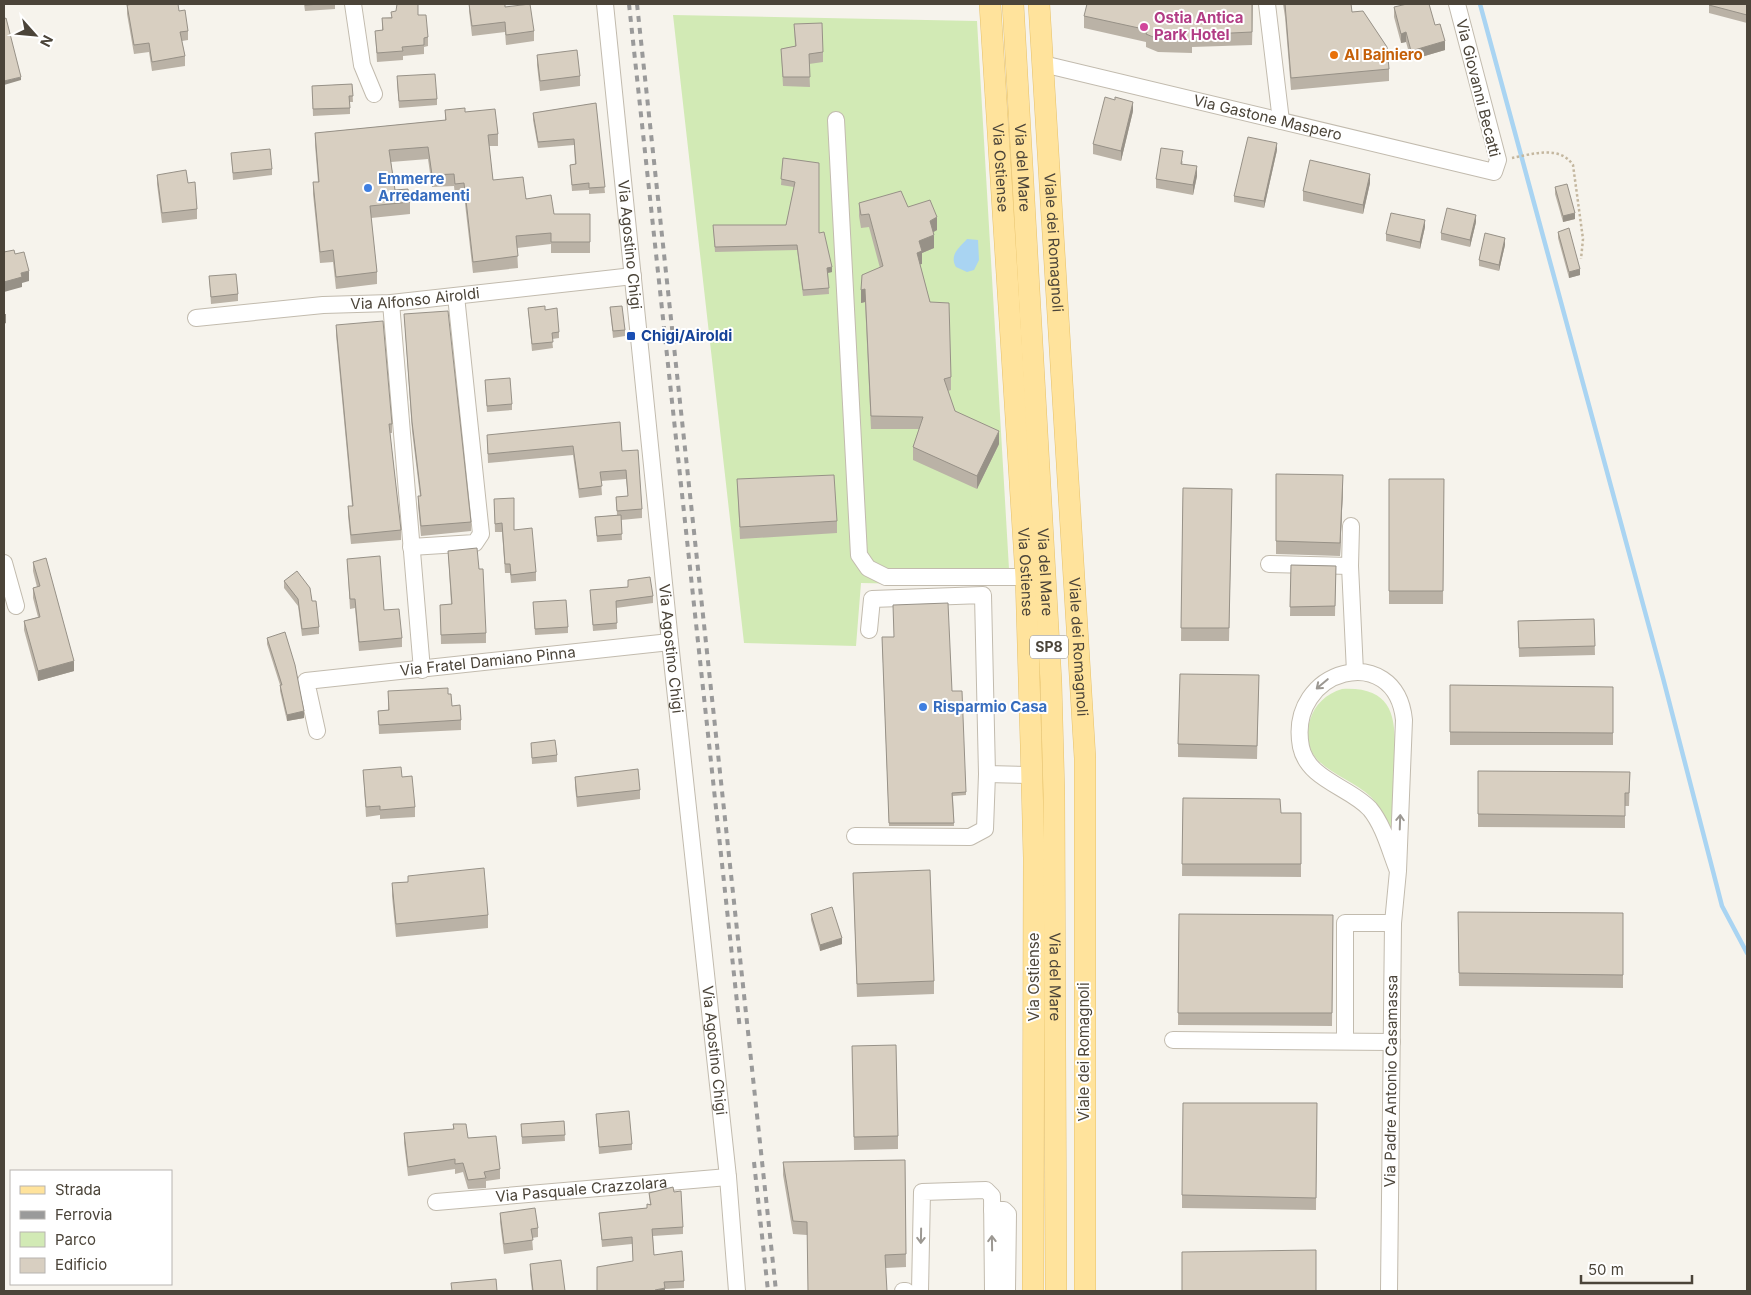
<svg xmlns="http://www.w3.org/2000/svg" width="1751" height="1295" viewBox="0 0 1751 1295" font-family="Inter,sans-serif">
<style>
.green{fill:#d2eab5}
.water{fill:#a9d4f2}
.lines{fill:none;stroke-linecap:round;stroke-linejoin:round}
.stream{stroke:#a9d4f2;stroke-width:4.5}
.minor-casing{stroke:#c2bbae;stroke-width:18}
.major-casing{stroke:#e6c16a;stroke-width:22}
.path{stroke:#c4b79f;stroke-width:2.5;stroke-dasharray:2.5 2.5;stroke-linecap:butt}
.minor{stroke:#fff;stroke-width:16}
.major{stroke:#ffe39c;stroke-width:21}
.rail{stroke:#9a9a9a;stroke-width:4;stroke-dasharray:6 6;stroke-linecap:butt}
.wall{fill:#bab2a6}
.shaded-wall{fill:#979187}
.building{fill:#d8cfc1;stroke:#979187}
.oneway{stroke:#9c9892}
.hotel-dot{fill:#d1479c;stroke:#fff;stroke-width:2}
.food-dot{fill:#e8710a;stroke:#fff;stroke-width:2}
.shop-dot{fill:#3f7fe0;stroke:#fff;stroke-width:2}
.transit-dot{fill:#1a4fb4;stroke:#fff;stroke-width:2}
.labels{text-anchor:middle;stroke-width:4;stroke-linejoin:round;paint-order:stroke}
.shield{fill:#fff;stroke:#817c74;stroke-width:1}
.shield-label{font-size:14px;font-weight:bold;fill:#4b4439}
.hotel-label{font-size:15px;font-weight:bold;fill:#b23c85;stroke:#fff;text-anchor:start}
.food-label{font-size:15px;font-weight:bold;fill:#c56008;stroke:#fff;text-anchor:start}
.street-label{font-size:15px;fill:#4b4439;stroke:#fff}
.shop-label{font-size:15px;font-weight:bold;fill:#366cbe;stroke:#fff;text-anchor:start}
.transit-label{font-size:15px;font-weight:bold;fill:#164399;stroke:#fff;text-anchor:start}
</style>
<rect width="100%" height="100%" fill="#f6f3ec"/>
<path class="green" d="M673,15l304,6 33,565 -149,-3 -5,63 -112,-3z
M1342,689c57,-3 54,36 52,79 0,22 -1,44 -1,65 -6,-12 -12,-26 -22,-36 -25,-24 -75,-30 -61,-77 5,-16 16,-26 32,-31z"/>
<path class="water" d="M967,239l11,1 1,20 -5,10 -7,2 -11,-5c-7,-12 3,-19 11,-28z"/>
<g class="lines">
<path class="stream" d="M1480,4l183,674 59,228 25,47"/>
<defs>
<g id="minor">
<path d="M353,4l9,61 12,29"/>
<path id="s1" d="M605,4l65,638 58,535 9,114"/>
<path d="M1267,4l14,117"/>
<path id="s2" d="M1043,64l451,108 4,-12 -41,-156"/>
<path d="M836,120l23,435 9,13 18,9h140"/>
<path d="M391,303l31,367"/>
<path id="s3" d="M196,318l127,-13 68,-2 242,-27"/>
<path d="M1351,526l-1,40 5,106"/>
<path d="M411,547l64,-4 6,-9 -25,-238"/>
<path d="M4,563l12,43"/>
<path d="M1269,564l81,2"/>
<path d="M869,630l3,-31 111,-4 4,179 45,1"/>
<path id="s4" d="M317,731l-11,-50 364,-39"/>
<path d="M855,836l115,1 15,-8 2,-55"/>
<path d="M1173,1040l219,2"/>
<path d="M1345,1041v-118h48"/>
<path id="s5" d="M436,1202l292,-25"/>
<path d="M992,1210h12l4,4 -1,77"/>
<path d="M903,1291h3"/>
<path d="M920,1291l2,-99 64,-2 6,6 1,95"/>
<path id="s6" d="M1389,1291l4,-368 5,-52 6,-151c-8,-80 -118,-52 -103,27 7,33 49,40 69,62 14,17 20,42 28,62"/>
</g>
<g id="major">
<path id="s7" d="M990,4l36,573 5,168 3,113 -1,433"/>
<path id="s8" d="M1013,4l38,678 3,112 2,497"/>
<path id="s9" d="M1039,4l46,754v533"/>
</g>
</defs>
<use href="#minor" class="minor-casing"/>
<use href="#major" class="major-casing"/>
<path class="path" d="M1512,158c20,-4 48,-13 61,7l10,74 -2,20"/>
<use href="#minor" class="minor"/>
<use href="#major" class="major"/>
<path class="rail" d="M629,4l111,1026
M637,4l139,1287
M754,1162l14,129"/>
</g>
<path class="wall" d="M304,4h31v5l-30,2z
M469,4l36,3 29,24v10l-28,4 -1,-13 -33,4 -3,-25z
M1253,4l-1,41 -60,2v6l-34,-1 -12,-5v-5l-62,-14v-12z
M1283,4h68l1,8 37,57v12l-98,9 -6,-73z
M1747,4v19l-38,-10v-8z
M127,5l52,6 9,20v9l-6,1 3,15v10l-33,5 -3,-19 -15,2 -7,-40z
M1394,7l41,18 10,25 -34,10 -5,-18 -5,1 -7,-26z
M418,15l10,22v9l-4,1v7l-21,2v4l-26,2 -2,-31 7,-1v-12z
M794,24l29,28v10l-14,2 1,23 -27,-1 -2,-37 14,-3z
M537,55l43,21v10l-40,5 -3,-26z
M397,82l40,17v6l-38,3z
M352,84l1,18h-3v12l-37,2 -1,-30z
M596,103l9,90 -16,1v-4l-17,1 -2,-26 5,-1 -1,-19 -36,3 -5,-28v-7z
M445,110l20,2 33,22v12h-9l4,34 61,34h36v39h-39v-9l-34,4 1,20 -45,5 -9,-78 -9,1 -1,-10 -22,1 -4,-28 -37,3 4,28 15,12v12l-39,4 6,54v12l-41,5 -3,-27 -13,1 -7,-69v-12h5l-3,-37v-12l130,-13z
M1133,111l-12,50 -28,-7v-10z
M1277,150l-13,58 -30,-6v-6z
M231,153l41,16v6l-39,5z
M783,158l36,75 13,39 -4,1 1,21 -26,2 -6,-46 -82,2 -2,-27h73l8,-38 -13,-2z
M1183,161l-1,3 15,12 -4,19 -37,-7v-9z
M157,175l31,8 9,26v10l-35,4 -5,-39z
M1370,183l-7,31 -60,-13v-10z
M1555,187l20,32 -12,3 -8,-28z
M859,203l49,4 29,23 -4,2 1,16 -12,5v11h-2l10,38 21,75v13l-3,1 7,20 44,33 -22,45 -64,-29v-13l6,-18h-48l-6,-127 -4,1 19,-35 -11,-41 -8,1 -2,-12z
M1476,222l-6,25 -29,-7v-7z
M1425,227l-5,22 -34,-8v-7z
M1558,232l22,43 -11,3 -11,-40z
M1505,245l-6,26 -20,-5v-6z
M209,276l29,18v7l-27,3z
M610,307l15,23v6l-12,2z
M528,308l17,2 14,22v6l-7,1 1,9 -21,3z
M404,314l67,208v9l-50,5 -3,-30v-10h2l-8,-65z
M336,325l56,99v9h-2l11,97v10l-50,4 -3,-28v-10h4l-16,-171z
M485,380l27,24v6l-25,2z
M487,435l135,16 20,58v9l-21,2 1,20 -25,2 -2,-25 22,-2 -1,-18 12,-1 -2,-17 -25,2 1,14 -23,3 -6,-43 -85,8z
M1276,474l67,14 -3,68 -64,-2z
M737,479l100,42v12l-97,6z
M1389,479h55l-1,125h-54z
M1183,488l49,1 -3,152h-48z
M494,499l20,31 22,42v9l-25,2 -1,-10h-5l-3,-41h-7z
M448,551l38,82v10l-45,1 -1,-39 11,-1z
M347,559l37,51 18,28v9l-43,4 -4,-43 -5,1z
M33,562l41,109 -36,10 -14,-51v-9l14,-4 -5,-19v-10l4,-1 -4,-16z
M1291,565l45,1 -1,50h-45z
M628,580l25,16v7l-37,5 1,21 -24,2 -3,-41 38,-3z
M284,581l28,20 7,26v7l-17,2 -4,-30 -14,-18z
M533,602l35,25v6l-33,2z
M1594,619l1,36 -76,2 -1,-36z
M882,637l70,54 14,101v3l-13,1 1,30h-65z
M267,638l37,80 -17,3 -7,-30v-6l-13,-41z
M1259,675l-2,84 -79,-2v-13z
M1450,685l163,2v58h-163z
M388,691l60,3 4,12 9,14v10l-82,4 -1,-23 10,-1z
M531,743l26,12v7l-25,2z
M363,770l39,7 13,30v10l-35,2v-4l-14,2z
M1478,771l152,1 -1,34h-4v22l-147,-1z
M575,777l65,13v9l-63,8 -2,-21z
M1183,798l98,15h20v64l-119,-1z
M853,873l81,108v13l-77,3z
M408,876l80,39v13l-92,9 -4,-41v-13l16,-1z
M1458,912l165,1v75l-164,-2z
M811,914l31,30 -22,7 -9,-31z
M1179,914l154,1 -1,111 -154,-1z
M852,1046l46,90v13l-44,1z
M1317,1103l-1,107 -134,-2v-13z
M596,1114l36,30v6l-33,4z
M564,1121l1,20 -43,3 -1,-20z
M453,1124l47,45v10l-14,2v7l-18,1 -5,-17 -8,2v-5l-47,7 -4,-33v-10l49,-4z
M905,1160l1,107 -20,1 -79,-33 -14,-1 -10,-59v-13z
M649,1193l34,34v7l-30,2 1,19 30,26v7l-19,1v2l-32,-30 -1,-17 -30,3 -3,-34 48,-5 3,-4z
M500,1213l38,15v9l-6,1 1,12 -29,4 -4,-32z
M530,1264l35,27h-33l-2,-17z"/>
<path class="shaded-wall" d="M1406,32v10l-5,1v-9z
M1445,41v9l-34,10v-9z
M21,77v3l-17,5v-4z
M1133,102v9l-12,50v-10z
M1277,143v7l-13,58v-7z
M1197,166v10l-4,19v-10z
M1370,174v9l-7,31v-9z
M1575,213v6l-12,3v-6z
M1476,215v7l-6,25v-7z
M937,217v13l-7,4v-13z
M1425,220v7l-5,22v-7z
M934,235v13l-12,5v11l-5,1v-12l2,-12z
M1505,238v7l-6,26v-6z
M832,267v5l-5,1v-5z
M1580,269v6l-11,3v-6z
M29,271v10l-7,2v4l-18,5v-10l17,-9z
M865,289v13l-4,1v-13z
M4,314h2v9l-2,1z
M999,431v13l-22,45v-13z
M1343,475v13l-3,68v-13z
M74,661v10l-36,10v-10z
M304,711v7l-17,3v-6z
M842,938v6l-22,7v-6z
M665,1288v3h-10v-1z"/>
<path class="building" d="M133,4h45l1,7 6,-1 3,21 -8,1 5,24 -33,6 -3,-19 -15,2 -7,-40z
M305,4h17l-17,1z
M397,4h21v11h8l2,22 -4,1v7l-22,2 1,4 -26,2 -2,-22 8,-1 -1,-12h10l-1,-6 5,-1z
M469,4h36v3l25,-3 4,27 -28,4 -1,-13 -33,4z
M1087,4h165v28l-61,3 1,6 -34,-2 -12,-5 2,-4 -64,-14z
M1285,4h66l1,8 11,-1 24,36 2,22 -98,9z
M1407,4h22l6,21 5,-1 5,17 -34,10 -5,-19 -5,2 -7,-27z
M1709,4h38v11l-38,-10z
M6,18l15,59 -17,4v-62z
M822,23l1,29 -14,2 1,23h-27l-2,-28 15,-3 -2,-22z
M577,50l3,26 -40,5 -3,-26z
M435,74l2,25 -38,2 -2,-25z
M352,84l1,12h-4l1,12 -37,1 -1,-23z
M1105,97l10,3v-3l18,5 -12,49 -28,-7z
M596,103l9,84 -16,1v-5l-17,2 -2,-20 6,-1 -2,-25 -36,3 -5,-29z
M465,108v4l30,-3 3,25 -10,1 5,45 30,-3 3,22 25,-4 3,19h36v28h-39v-9l-35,3 2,20 -45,6 -9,-79 -9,1 -1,-10 -22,1 -4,-28 -39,3 6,40 13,-1 2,13 -40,4 7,66 -41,5 -3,-27 -13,2 -7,-70h6l-4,-49 131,-13 -1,-10z
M1248,137l29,6 -13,58 -30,-5z
M1161,148l22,3 -2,13 16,2 -4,19 -37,-6z
M270,149l2,20 -39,4 -2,-20z
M783,158l36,5v70l5,-1 8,35 -5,1 2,20 -26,2 -6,-45 -82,2 -2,-22h73l9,-43 -14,-3z
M1310,160l60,14 -7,31 -60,-14z
M186,170l2,13 7,-1 2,27 -35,4 -5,-38z
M1567,184l8,29 -12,3 -8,-29z
M901,191l7,16 22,-7 7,17 -7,4 4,14 -15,6 3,10 -5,2 13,49 19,1 2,74 -7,2 11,32 44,20 -22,45 -64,-29 10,-30 -52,-1 -6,-127 -4,1 1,-15 21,-9 -14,-52 -8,1 -2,-12z
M1447,208l29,7 -6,25 -29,-7z
M1391,213l34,7 -5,22 -34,-8z
M1569,228l11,41 -11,3 -11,-40z
M1485,233l20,5 -6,27 -20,-5z
M14,250l1,4 9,-2 5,19 -8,2 1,4 -18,5v-30z
M236,274l2,20 -27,3 -2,-21z
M545,306v4l12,-2 2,24 -7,1 1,9 -21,2 -4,-36z
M622,306l3,24 -12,1 -3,-24z
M448,311l23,211 -50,4 -3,-30h3l-9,-74 -8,-108z
M383,321l9,103h-3l12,106 -50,5 -3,-29h5l-17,-181z
M510,378l2,26 -25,2 -2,-26z
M620,422l2,29 16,-1 4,59 -25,2 -1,-14 12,-1 -2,-26 -26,2 2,14 -23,3 -6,-43 -85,8 -1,-19z
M1276,474l67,1 -3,68 -64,-2z
M834,475l3,46 -97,6 -3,-48z
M1389,479h55l-1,112h-54z
M1183,488l49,1 -3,139h-48z
M514,498v32l18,-2 4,44 -25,3 -1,-11h-5l-3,-41 -7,1 -1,-25z
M621,515l1,19 -25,2 -2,-19z
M477,548l2,21h4l3,64 -45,2 -1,-30 12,-1 -4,-53z
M380,556l4,54 15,-1 3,29 -43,4 -4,-43h-5l-3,-40z
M46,558l28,103 -36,10 -14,-50 16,-4 -7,-29 7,-2 -7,-24z
M1291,565l45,1 -1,40 -45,1z
M297,571l13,17 2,13h4l3,26 -17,2 -4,-30 -14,-18z
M650,577l3,19 -37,5 1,22 -24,2 -3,-35 38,-3v-7z
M566,600l2,27 -33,2 -2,-27z
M948,603l4,88h10l4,101 -14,1 2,30h-65l-7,-186h12l-1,-32z
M1594,619l1,27 -76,2 -1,-27z
M285,632l10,33 9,46 -17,4 -7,-30h2l-15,-47z
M1180,674l79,1 -2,71 -79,-2z
M1450,685l163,2v46l-163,-1z
M448,688v6h3l1,12 8,-1 1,15 -82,5 -1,-14 11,-1 -1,-19z
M555,740l2,15 -25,3 -1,-15z
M401,767l1,10 10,-1 3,31 -35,3v-4l-14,1 -3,-37z
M638,769l2,21 -63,7 -2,-20z
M1478,771l152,1 -1,21h-4v23l-147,-2z
M1183,798l97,1 1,14h20v51h-119z
M484,868l4,47 -92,9 -4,-41 16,-1v-6z
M930,870l4,111 -77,3 -4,-111z
M832,907l10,31 -22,7 -9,-31z
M1458,912l165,1v62l-164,-2z
M1179,914l154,1 -1,98h-154z
M896,1045l2,91 -44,1 -2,-91z
M1183,1103h134l-1,95 -134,-3z
M629,1111l3,33 -33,3 -3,-33z
M564,1121l1,14 -43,2 -1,-13z
M453,1124h13l2,14 28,-2 4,33 -16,3 2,6 -18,2 -5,-17 -8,1v-5l-47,8 -4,-34 50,-4z
M905,1160l1,94 -21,1 2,36h-79l-1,-69 -14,-1 -10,-59z
M673,1187l1,5 7,-1 2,36 -31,2 2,26 28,-4 2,30 -20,1 1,6 -10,2v1h-58v-24l36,-6 -1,-24 -30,3 -3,-27 48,-5v-4l4,1 -2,-12z
M535,1208l3,20 -7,1 2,11 -29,4 -4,-31z
M1316,1250v41h-134v-39z
M561,1260l4,31h-32l-3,-27z
M496,1279l1,12h-45l-1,-8z"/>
<defs><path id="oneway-shaft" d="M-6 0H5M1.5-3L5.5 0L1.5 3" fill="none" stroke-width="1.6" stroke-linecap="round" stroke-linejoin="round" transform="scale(1.25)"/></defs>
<g class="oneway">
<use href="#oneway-shaft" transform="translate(1322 684) rotate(140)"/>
<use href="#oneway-shaft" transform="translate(1400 822) rotate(-88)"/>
<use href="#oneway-shaft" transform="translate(921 1236) rotate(91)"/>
<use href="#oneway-shaft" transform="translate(992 1243) rotate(-91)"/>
</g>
<circle class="hotel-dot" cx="1144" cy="27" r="5"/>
<circle class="food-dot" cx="1334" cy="55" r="5"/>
<g class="shop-dot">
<circle cx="368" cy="188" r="5"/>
<circle cx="923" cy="707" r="5"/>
</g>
<rect class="transit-dot" x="626" y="331" width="10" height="10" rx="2.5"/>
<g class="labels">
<rect class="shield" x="1030" y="635.5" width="38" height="23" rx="4"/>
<g class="shield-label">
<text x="1049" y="652">SP8</text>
</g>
<g class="hotel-label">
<text x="1154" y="23">Ostia Antica<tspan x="1154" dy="17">Park Hotel</tspan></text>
</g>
<g class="food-label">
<text x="1344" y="60">Al Bajniero</text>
</g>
<g class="street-label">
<text transform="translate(1478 88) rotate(76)" y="5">Via Giovanni Becatti</text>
<text dy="5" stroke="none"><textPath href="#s2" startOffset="231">Via Gastone Maspero</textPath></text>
<text dy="5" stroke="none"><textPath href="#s7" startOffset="164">Via Ostiense</textPath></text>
<text dy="5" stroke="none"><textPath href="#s8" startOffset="164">Via del Mare</textPath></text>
<text dy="5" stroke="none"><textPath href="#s9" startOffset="239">Viale dei Romagnoli</textPath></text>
<text dy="5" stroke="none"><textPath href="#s1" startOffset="242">Via Agostino Chigi</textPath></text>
<text dy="5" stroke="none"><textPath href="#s3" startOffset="220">Via Alfonso Airoldi</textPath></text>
<text dy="5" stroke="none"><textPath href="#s7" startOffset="569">Via Ostiense</textPath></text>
<text dy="5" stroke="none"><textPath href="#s8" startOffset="569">Via del Mare</textPath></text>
<text dy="5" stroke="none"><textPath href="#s9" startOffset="644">Viale dei Romagnoli</textPath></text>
<text dy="5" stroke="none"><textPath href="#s1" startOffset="648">Via Agostino Chigi</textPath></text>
<text dy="5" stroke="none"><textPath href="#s4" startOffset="234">Via Fratel Damiano Pinna</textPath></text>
<text transform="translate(1034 977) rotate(-90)" y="5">Via Ostiense</text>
<text dy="5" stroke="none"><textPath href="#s8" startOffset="974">Via del Mare</textPath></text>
<text dy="5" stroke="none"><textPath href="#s1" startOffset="1052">Via Agostino Chigi</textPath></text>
<text transform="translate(1084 1052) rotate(-90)" y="5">Viale dei Romagnoli</text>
<text dy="5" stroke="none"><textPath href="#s6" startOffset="210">Via Padre Antonio Casamassa</textPath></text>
<text dy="5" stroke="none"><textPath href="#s5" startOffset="146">Via Pasquale Crazzolara</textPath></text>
</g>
<g class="shop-label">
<text x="378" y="184">Emmerre<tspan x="378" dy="17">Arredamenti</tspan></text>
<text x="933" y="712">Risparmio Casa</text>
</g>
<g class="transit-label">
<text x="641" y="341">Chigi/Airoldi</text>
</g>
</g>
<rect width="1751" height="1295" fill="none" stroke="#4b4439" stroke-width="10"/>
<rect x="10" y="1170" width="162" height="115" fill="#ffffff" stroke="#b7b4b0"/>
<rect x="20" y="1186" width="25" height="8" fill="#ffe39c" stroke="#b7b4b0"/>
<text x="55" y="1195" font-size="15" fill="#4b4439">Strada</text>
<rect x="20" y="1211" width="25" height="8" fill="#9a9a9a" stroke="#b7b4b0"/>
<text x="55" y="1220" font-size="15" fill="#4b4439">Ferrovia</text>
<rect x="20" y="1232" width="25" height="15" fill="#d2eab5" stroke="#b7b4b0"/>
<text x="55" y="1245" font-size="15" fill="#4b4439">Parco</text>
<rect x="20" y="1258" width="25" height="15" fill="#d8cfc1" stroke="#b7b4b0"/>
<text x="55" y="1270" font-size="15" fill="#4b4439">Edificio</text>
<g transform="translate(35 35) rotate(117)" stroke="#ffffff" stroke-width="4" paint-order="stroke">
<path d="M0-4L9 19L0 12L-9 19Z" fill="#4b4439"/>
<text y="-8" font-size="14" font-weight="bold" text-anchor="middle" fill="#4b4439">N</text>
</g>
<path d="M1581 1275v8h111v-8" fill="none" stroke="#4b4439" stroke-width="2.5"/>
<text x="1588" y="1275" font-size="15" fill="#4b4439" stroke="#ffffff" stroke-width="4" paint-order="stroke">50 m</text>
</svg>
